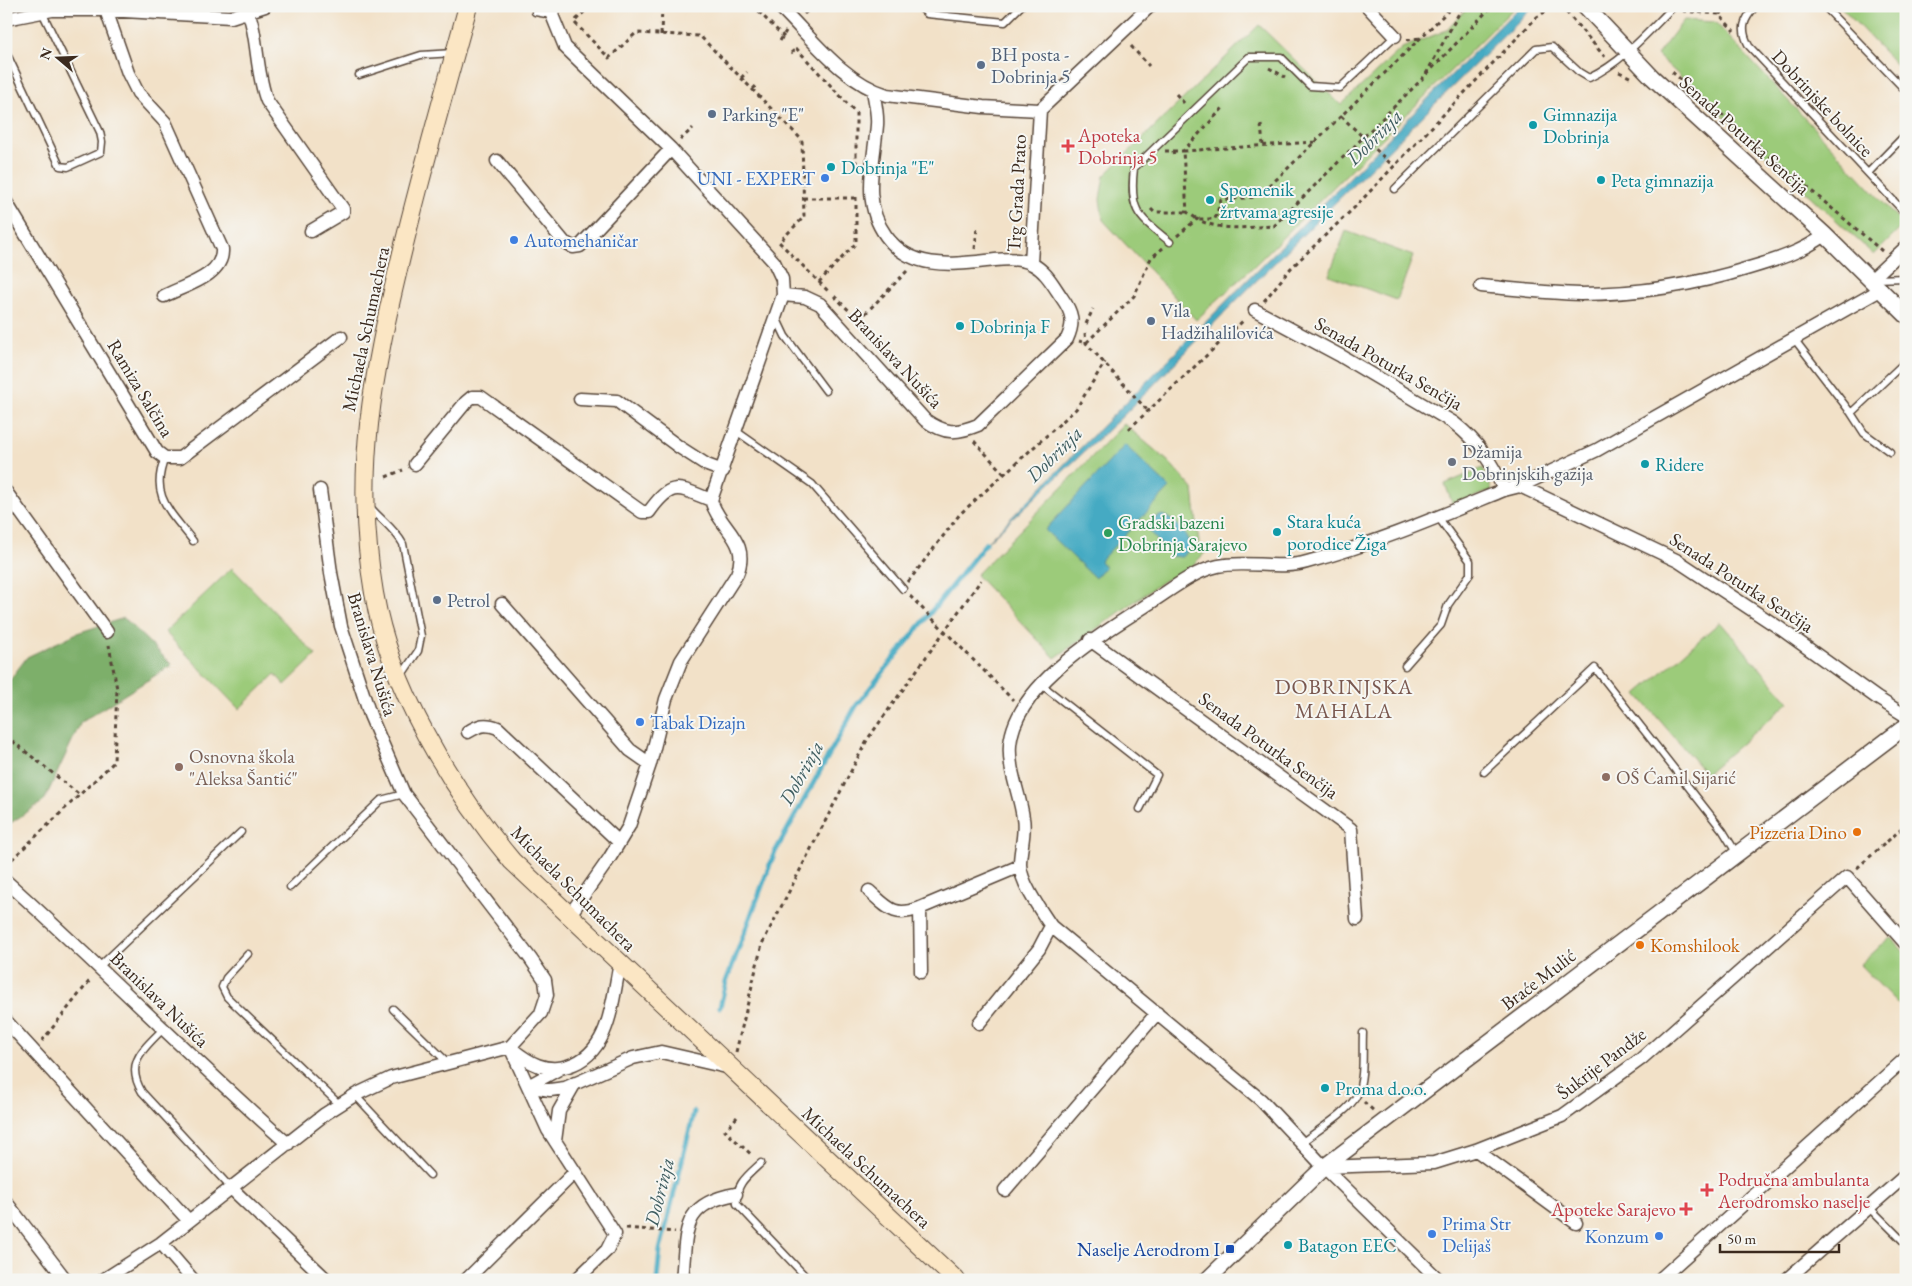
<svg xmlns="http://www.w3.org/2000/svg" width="1912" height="1286" viewBox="0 0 1912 1286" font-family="'EB Garamond',serif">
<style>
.green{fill:#9ccb7a;stroke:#6c7a4c}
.forest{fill:#7daf6a;stroke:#5c6c44}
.water{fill:#44aac3;stroke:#406a70}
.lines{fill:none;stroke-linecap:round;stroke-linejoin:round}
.stream{stroke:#44aac3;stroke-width:5}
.service-casing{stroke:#564538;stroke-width:9}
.minor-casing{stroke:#564538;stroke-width:15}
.tertiary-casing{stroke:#564538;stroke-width:18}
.secondary-casing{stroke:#564538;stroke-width:20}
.path{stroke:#564538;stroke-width:3;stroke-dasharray:4 4;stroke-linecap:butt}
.service{stroke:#fff;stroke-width:6}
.minor{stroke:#fff;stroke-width:12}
.tertiary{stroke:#fff;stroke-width:15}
.secondary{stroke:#fbe6c4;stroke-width:18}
.path-bridge{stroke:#564538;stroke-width:3;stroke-dasharray:4 4;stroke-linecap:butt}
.service-dot{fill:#5c6f8a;stroke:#f6f6f2;stroke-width:2}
.culture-dot{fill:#0f9aa8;stroke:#f6f6f2;stroke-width:2}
.health-dot{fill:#e0444e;stroke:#f6f6f2;stroke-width:2}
.shop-dot{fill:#3f7fe0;stroke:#f6f6f2;stroke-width:2}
.worship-dot{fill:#6b7280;stroke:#f6f6f2;stroke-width:2}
.leisure-dot{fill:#2e9e5b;stroke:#f6f6f2;stroke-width:2}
.education-dot{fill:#8d6e63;stroke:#f6f6f2;stroke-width:2}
.food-dot{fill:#e8710a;stroke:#f6f6f2;stroke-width:2}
.transit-dot{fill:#1a4fb4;stroke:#f6f6f2;stroke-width:2}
.labels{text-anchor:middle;stroke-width:4;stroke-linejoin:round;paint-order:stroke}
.service-label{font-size:19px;fill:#4e5e75;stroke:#f6f6f2;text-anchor:start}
.street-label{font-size:19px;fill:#3b2a1e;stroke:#f6f6f2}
.culture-label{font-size:19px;fill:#0d838f;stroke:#f6f6f2;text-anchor:start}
.health-label{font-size:19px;fill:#be3a42;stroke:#f6f6f2;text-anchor:start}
.shop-label{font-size:19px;fill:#366cbe;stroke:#f6f6f2;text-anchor:start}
.worship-label{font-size:19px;fill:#5b616d;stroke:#f6f6f2;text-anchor:start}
.leisure-label{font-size:19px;fill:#27864d;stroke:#f6f6f2;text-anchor:start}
.education-label{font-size:19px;fill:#785e54;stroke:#f6f6f2;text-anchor:start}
.food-label{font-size:19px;fill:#c56008;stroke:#f6f6f2;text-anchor:end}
.transit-label{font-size:19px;fill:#164399;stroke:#f6f6f2;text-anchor:end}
.water-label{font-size:20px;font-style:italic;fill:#3f5d60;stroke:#f6f6f2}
.quarter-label{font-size:21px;letter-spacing:1px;fill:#7a584f;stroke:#f6f6f2}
</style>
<rect width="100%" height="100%" fill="#f6f6f2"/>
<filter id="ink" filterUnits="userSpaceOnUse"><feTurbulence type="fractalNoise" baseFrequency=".02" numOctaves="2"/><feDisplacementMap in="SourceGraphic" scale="10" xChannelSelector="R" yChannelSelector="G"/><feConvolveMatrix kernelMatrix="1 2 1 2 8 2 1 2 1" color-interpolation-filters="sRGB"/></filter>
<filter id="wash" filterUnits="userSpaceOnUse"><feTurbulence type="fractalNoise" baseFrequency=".0096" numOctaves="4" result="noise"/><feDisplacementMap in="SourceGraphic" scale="20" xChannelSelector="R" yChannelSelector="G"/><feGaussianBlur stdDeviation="1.12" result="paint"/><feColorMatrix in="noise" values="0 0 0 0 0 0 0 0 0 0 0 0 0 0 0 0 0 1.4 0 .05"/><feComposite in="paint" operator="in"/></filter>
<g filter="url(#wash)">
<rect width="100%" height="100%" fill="#f2e1c8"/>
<path class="green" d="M1469,6h47l-262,260 -58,54 -93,-100 -3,-21 4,-23 155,-151 82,80 61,-57 45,-18z
M1840,6h66v69z
M1684,20l31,2 189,203 -30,30 -217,-200z
M1346,231l67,25 -16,44 -68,-25z
M1124,424l45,38 24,27 6,54 8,8 -24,24 -18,5 -110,78 -79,-83z
M1483,468l9,22 -39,15 -8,-21z
M232,568l84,87 -31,30 -10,-11 -36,35 -74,-77z
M1720,622l69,80 -83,72 -69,-80z
M1890,937l16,17v58l-46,-47z"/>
<path class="forest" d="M124,618l48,47 -91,57 -37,79 -38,25v-141l21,-28 50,-24z"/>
<path class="water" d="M1520,6h14l-299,296 -110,112 -143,133z
M1125,445l45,43 -70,73 5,6 -10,11 -50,-48z
M1162,515c11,3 28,21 28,33l-7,9 -12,-1 -22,-25 3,-12z"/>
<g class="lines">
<path class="stream" d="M720,1007l6,-25 48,-128 82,-148 130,-163
M657,1280l3,-30 34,-138"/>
</g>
</g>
<g filter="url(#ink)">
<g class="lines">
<defs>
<path id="service" d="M919,6l8,8 78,8 16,-16
M1756,6c-13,14 -16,23 -7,40l157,168
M1824,6l82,85
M535,12l17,3
M6,52l54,114 8,1 33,-15 1,-10 -2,-10 -58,-120
M359,75l62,-20 33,-2
M1868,173l38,-39
M1395,189l141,-140 16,-2 27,25 10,6c34,-16 59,-46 85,-72
M1170,242c-32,-26 -41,-30 -36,-74l115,-111h32l29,29 30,2 55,-52
M1875,279l31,-1
M776,317l9,19 41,55
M1795,340l56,73 55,-52
M1851,413l13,20 26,19
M736,431l76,53 91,105
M165,458c-16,38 6,54 28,83
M370,507c11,13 25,22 33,37l18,92 -3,15 -17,25
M1405,666l36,-41 7,-20 22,-31v-13l-32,-44
M1042,685l115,90 -17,34
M1484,772l111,-104 128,163 14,23
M290,887l91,-87 23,-6
M248,954l-22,24 -4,9 5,10 113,108
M100,966l141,-134
M393,1009l55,54
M164,1028c-20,21 -40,34 -22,64l89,96
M355,1095l75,80
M1301,1143c14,-11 49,-32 56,-48 8,-18 5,-43 6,-62
M761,1163c-14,13 -26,21 -24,41l72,76
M1869,1207l37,37"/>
<path id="minor" d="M246,6c13,30 9,65 21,95l76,108v3l-32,19
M554,6l-2,9 13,32 106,102 103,113 8,17 1,16 -72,205c8,29 40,40 26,74l-56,87 -15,38 -16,65 -21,62 -20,33 -40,57
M779,6c33,32 63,75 108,89l96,12 57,3
M1367,6l28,30
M106,10l22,63 10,20 27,29 57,127c2,27 -39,37 -58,47
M6,19l46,-9h54l125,7 34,-11
M1040,110l110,-104
M497,161l67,81 9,5 7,-1 91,-97
M6,202l151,250 8,6h15l161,-121
M1031,263l9,-153
M1872,279l34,-32
M1481,286c33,3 66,7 99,8 56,0 115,-9 169,-26 27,-8 53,-16 76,-33
M783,295l22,2 15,7 105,116c20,14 31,14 53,5l89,-86c8,-17 5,-27 -5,-41 -9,-13 -16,-27 -30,-34 -10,-6 -26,-5 -37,-4 -39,4 -83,12 -109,-24 -25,-34 -12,-73 -9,-111 1,-11 -2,-23 -4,-34
M1255,310l86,46 113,67c24,19 38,39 50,67
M580,399l37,2 62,46 28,18 16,6
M415,464l51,-62 6,-5h9l161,115h7c23,-32 29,-25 62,-12
M1520,486l77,-36 285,-161
M6,492l101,140
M502,604l128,146 20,14
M1090,640l261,189 6,90
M468,732c11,-7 17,-9 30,-4l121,114
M6,881c95,86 186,178 282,263
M869,891c19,17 25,27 51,17
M921,972l-1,-64 100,-42
M6,1021l183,200
M979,1023l60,-74 12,-23
M510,1047l38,83 67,104 -8,16 -31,30
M512,1049c17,14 34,24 56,17 43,-13 44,-66 52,-103
M528,1086l22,4 15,-2 68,-30 28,-6 70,16
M528,1086l31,-17
M555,1141l4,-30 16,-28
M1476,1150l100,73
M1324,1167l110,-4 42,-13 86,-34 79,-57 206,-182 59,67
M231,1188l96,92
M1005,1190l152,-177
M6,1202l60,78
M161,1243l32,37
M103,1280l58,-37 164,-129 30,-19 36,-17 119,-31 31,-34 6,-18 -2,-15 -15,-22 -126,-164 -34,-79 -29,-89 -10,-53 -11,-83
M466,1280l108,-107
M682,1280c5,-49 -2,-76 54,-86
M1439,1280l-115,-113 -63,-67 -210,-174c-10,-15 -31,-44 -31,-62 0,-15 6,-31 3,-46 -3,-24 -15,-48 -13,-73 5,-61 94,-112 140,-142 22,-14 42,-31 68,-37 26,-6 62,4 89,-4 68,-18 131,-45 197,-72l16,-4 158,75 103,68 96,69 29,18
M1659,1280l247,-222
M1786,1280l120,-105"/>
<path id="tertiary" d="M1585,6l67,71 173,158 81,80
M1207,1280l117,-113 582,-441"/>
<path id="secondary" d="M468,6c-23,84 -47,167 -67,251 -28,116 -48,215 -27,336 16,95 77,195 138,268l444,419"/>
</defs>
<use href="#service" class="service-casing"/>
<use href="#minor" class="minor-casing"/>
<use href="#tertiary" class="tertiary-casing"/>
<use href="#secondary" class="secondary-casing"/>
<path class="path" d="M590,6l-16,16 35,36 27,-25 64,3 102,104 2,77 -25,25 40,40 37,-39v-46
M753,6l31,31
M1561,6l44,51
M1683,11l36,3 15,17
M804,14l9,-8
M1719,14l15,-8
M661,35l1,-29
M1407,40l13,-2
M780,41l6,-10
M1131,46l18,20
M796,48l60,65v55
M791,53l6,-5
M1269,68l16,9
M1619,72l13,6
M1672,72l210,179
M1426,74l37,-68
M741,78l6,-6
M753,89l5,-5
M1176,94l9,10
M1261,125l2,20
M680,140l13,-12
M1315,142l-132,9 4,61 10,7h18l6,-19 35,-3 22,-19 175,-172
M1165,151h18l40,-43
M1173,151l1,6
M803,198h53
M1151,209l3,3h33
M1177,236l20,-17c24,13 51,8 77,7l148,-147 70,-73
M975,249l2,-22
M819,282l10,10
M834,296l25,24
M1264,301l27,-33 64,-61 182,-190 17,-11
M1086,324l7,-15
M1085,333l1,10 61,67
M1079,341l7,2 48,-47 17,-38 12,-10
M891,355l-32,-35 48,-49
M1129,429l116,-110
M974,441l30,33
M386,477l17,-7
M908,582l52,-68 116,-105 29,-47
M910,596l103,104
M6,736l74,59
M6,865l108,-103 3,-73 -8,-44
M1857,868l49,-43
M42,1041l49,-62
M736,1052l26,-108 105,-204 114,-160
M1364,1102l10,9
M737,1117l-12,14 28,25
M626,1228l49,4"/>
<use href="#service" class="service"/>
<use href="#minor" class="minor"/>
<use href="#tertiary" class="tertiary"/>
<use href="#secondary" class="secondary"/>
<path class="path-bridge" d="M1341,116l52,50"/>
</g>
</g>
<g class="service-dot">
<circle cx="981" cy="65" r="5"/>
<circle cx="712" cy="114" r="5"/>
<circle cx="1151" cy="321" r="5"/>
<circle cx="437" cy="600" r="5"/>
</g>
<g class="culture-dot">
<circle cx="1533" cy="125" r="5"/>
<circle cx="831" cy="167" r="5"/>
<circle cx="1601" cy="180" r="5"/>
<circle cx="1210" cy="200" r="5"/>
<circle cx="960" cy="326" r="5"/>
<circle cx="1645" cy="464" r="5"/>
<circle cx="1277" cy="532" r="5"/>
<circle cx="1325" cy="1088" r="5"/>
<circle cx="1288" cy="1245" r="5"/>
</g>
<g class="health-dot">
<path d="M1065.5 138.5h5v5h5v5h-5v5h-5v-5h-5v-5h5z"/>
<path d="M1704.5 1182.5h5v5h5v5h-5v5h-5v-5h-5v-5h5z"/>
<path d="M1683.5 1201.5h5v5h5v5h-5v5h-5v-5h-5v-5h5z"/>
</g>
<g class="shop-dot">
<circle cx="825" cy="178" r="5"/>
<circle cx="514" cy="240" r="5"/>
<circle cx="640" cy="722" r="5"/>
<circle cx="1432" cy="1234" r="5"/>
<circle cx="1659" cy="1236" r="5"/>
</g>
<circle class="worship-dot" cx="1452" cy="462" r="5"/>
<circle class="leisure-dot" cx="1108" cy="533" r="5"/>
<g class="education-dot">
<circle cx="179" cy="767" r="5"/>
<circle cx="1606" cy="777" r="5"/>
</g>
<g class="food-dot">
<circle cx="1857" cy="832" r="5"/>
<circle cx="1640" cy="945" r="5"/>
</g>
<rect class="transit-dot" x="1225" y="1244" width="10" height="10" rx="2.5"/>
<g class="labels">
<g class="service-label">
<text x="991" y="61">BH posta -<tspan x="991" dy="22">Dobrinja 5</tspan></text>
<text x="722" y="121">Parking "E"</text>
<text x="1161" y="317">Vila<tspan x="1161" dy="22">Hadžihalilovića</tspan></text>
<text x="447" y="607">Petrol</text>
</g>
<g class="street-label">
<text transform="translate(1823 103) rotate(47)" y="7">Dobrinjske bolnice</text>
<text transform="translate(1745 135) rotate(42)" y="7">Senada Poturka Senčija</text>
<text transform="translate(1016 193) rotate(-87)" y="7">Trg Grada Prato</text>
<text transform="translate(365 329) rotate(-78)" y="7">Michaela Schumachera</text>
<text transform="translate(896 358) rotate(47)" y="7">Branislava Nušića</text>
<text transform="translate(1389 363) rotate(30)" y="7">Senada Poturka Senčija</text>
<text transform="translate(141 388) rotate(59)" y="7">Ramiza Salčina</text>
<text transform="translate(1742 582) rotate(33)" y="7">Senada Poturka Senčija</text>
<text transform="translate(373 654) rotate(73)" y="7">Branislava Nušića</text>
<text transform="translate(1269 745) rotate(36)" y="7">Senada Poturka Senčija</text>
<text transform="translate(574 888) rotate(45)" y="7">Michaela Schumachera</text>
<text transform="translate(1538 979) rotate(-37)" y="7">Braće Mulić</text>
<text transform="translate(160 999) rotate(44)" y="7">Branislava Nušića</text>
<text transform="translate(1601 1063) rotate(-37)" y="7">Šukrije Pandže</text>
<text transform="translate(867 1167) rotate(43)" y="7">Michaela Schumachera</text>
</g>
<g class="culture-label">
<text x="1543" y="121">Gimnazija<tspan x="1543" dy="22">Dobrinja</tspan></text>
<text x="841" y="174">Dobrinja "E"</text>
<text x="1611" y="187">Peta gimnazija</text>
<text x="1220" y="196">Spomenik<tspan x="1220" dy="22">žrtvama agresije</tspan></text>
<text x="970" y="333">Dobrinja F</text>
<text x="1655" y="471">Ridere</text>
<text x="1287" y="528">Stara kuća<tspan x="1287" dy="22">porodice Žiga</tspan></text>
<text x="1335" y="1095">Proma d.o.o.</text>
<text x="1298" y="1252">Batagon EEC</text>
</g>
<g class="health-label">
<text x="1078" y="142">Apoteka<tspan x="1078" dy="22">Dobrinja 5</tspan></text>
<text x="1718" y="1186">Područna ambulanta<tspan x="1718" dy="22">Aerodromsko naselje</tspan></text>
<text x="1676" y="1216" text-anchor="end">Apoteke Sarajevo</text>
</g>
<g class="shop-label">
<text x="815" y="185" text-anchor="end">UNI - EXPERT</text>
<text x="524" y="247">Automehaničar</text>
<text x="650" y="729">Tabak Dizajn</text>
<text x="1442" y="1230">Prima Str<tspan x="1442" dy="22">Delijaš</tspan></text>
<text x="1649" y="1243" text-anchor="end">Konzum</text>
</g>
<g class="worship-label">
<text x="1462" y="458">Džamija<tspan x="1462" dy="22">Dobrinjskih gazija</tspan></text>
</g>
<g class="leisure-label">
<text x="1118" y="529">Gradski bazeni<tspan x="1118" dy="22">Dobrinja Sarajevo</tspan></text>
</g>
<g class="education-label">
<text x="189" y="763">Osnovna škola<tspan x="189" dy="22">"Aleksa Šantić"</tspan></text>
<text x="1616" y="784">OŠ Ćamil Sijarić</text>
</g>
<g class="food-label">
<text x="1847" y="839">Pizzeria Dino</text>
<text x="1650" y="952" text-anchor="start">Komshilook</text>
</g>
<g class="transit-label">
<text x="1220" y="1256">Naselje Aerodrom I</text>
</g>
<g class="water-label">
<text transform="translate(1374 137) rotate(-45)" y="7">Dobrinja</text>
<text transform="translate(1054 454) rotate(-45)" y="7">Dobrinja</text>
<text transform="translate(801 773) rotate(-61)" y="7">Dobrinja</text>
<text transform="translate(659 1192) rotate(-76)" y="7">Dobrinja</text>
</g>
<g class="quarter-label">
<text x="1344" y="694">DOBRINJSKA<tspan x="1344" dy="24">MAHALA</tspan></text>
</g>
</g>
<rect width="1912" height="1286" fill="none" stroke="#f6f6f2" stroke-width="25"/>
<g transform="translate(58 58) rotate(289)" stroke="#f6f6f2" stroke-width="4" paint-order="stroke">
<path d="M0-4L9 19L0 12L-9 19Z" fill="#3b2a1e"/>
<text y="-8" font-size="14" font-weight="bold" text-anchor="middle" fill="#3b2a1e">N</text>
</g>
<path d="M1720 1244v8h119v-8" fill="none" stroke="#3b2a1e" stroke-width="2.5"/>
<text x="1727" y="1244" font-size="15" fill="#3b2a1e" stroke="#f6f6f2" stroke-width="4" paint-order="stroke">50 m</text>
</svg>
